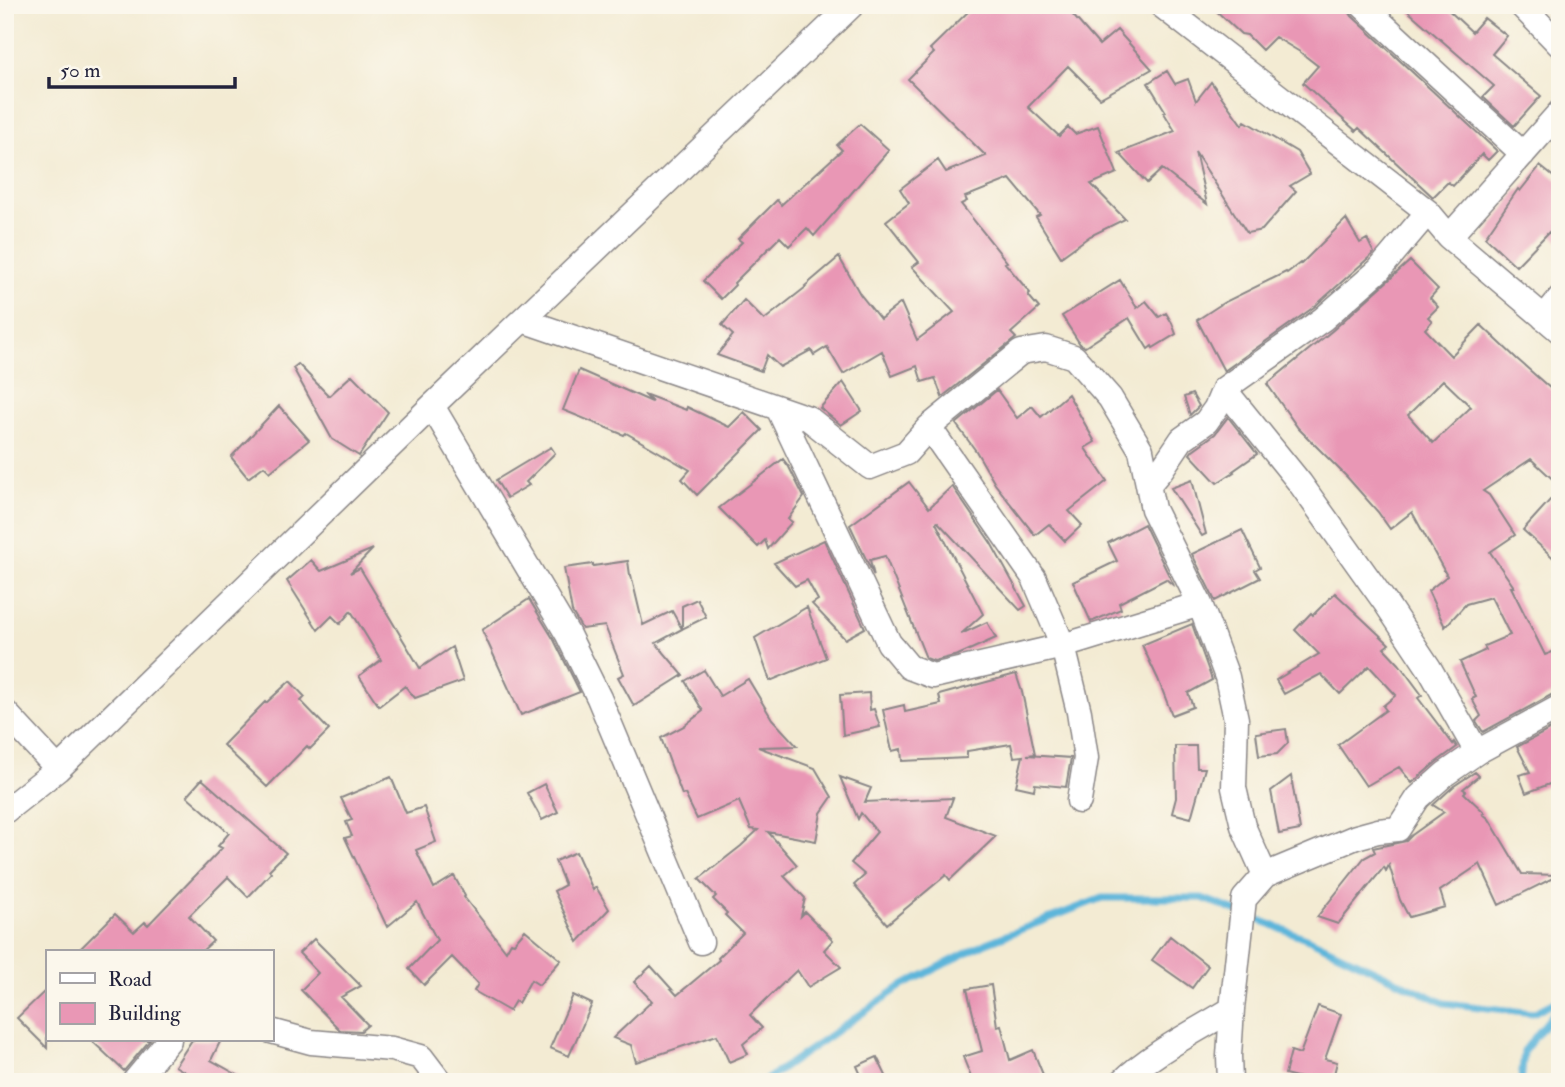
<svg xmlns="http://www.w3.org/2000/svg" width="1565" height="1087" viewBox="0 0 1565 1087" font-family="'IM FELL Double Pica',serif">
<style>
.lines{fill:none;stroke-linecap:round;stroke-linejoin:round}
.stream{stroke:#5db5da;stroke-width:7}
.building{fill:#e997b5;fill-rule:evenodd}
.street-casing{stroke:#8a8687;stroke-width:27}
.street{stroke:#fff;stroke-width:24}
</style>
<rect width="100%" height="100%" fill="#fbf7ec"/>
<filter id="ink" filterUnits="userSpaceOnUse"><feTurbulence type="fractalNoise" baseFrequency=".0143" numOctaves="2"/><feDisplacementMap in="SourceGraphic" scale="14" xChannelSelector="R" yChannelSelector="G"/><feConvolveMatrix kernelMatrix="1 2 1 2 8 2 1 2 1" color-interpolation-filters="sRGB"/></filter>
<filter id="wash" filterUnits="userSpaceOnUse"><feTurbulence type="fractalNoise" baseFrequency=".00686" numOctaves="4" result="noise"/><feDisplacementMap in="SourceGraphic" scale="28" xChannelSelector="R" yChannelSelector="G"/><feGaussianBlur stdDeviation="1.57" result="paint"/><feColorMatrix in="noise" values="0 0 0 0 0 0 0 0 0 0 0 0 0 0 0 0 0 1.4 0 .05"/><feComposite in="paint" operator="in"/></filter>
<g filter="url(#wash)">
<rect width="100%" height="100%" fill="#f3ebd3"/>
<g class="lines">
<path class="stream" d="M763,1082l137,-95 86,-44 116,-45h100l109,42 133,63 89,10 27,-14
M1521,1082l3,-31 36,-46"/>
</g>
<g id="blocks">
<path class="building" d="M975,5h89l35,40 18,-15 35,39 -52,29 -32,-32 -40,41 31,29 9,-9 7,7 23,-8 19,47 -26,11 34,35 -35,17 -29,21 -25,-40 4,-2 -30,-36 -45,18 2,4 -6,3 46,58 -2,1 25,30 -2,2 11,13 -28,25 5,5 -74,59 -7,-19 -13,4 -5,-16 -25,10 -10,-25 -39,23 -16,-27 -13,8 -3,-5 -31,17 -13,-12 -6,16 -44,-16 16,-20 -11,-10 22,-25 20,20 42,-33 -1,-1 34,-29 21,37 20,25 21,-16 16,37 37,-28 -42,-45 7,-5 -33,-41 23,-18 -9,-14 38,-29 8,12 40,-16 -78,-77 26,-26 -4,-4z
M1210,5h138v5l4,6 145,135 -9,9 -6,-6 -29,32 -5,-4 -15,15 -74,-69 -3,3 -53,-48 15,-17 -18,-14 -25,-15 -13,13 -15,-15 -6,-1z
M1401,5h42l29,27 12,-14 23,18 -15,18 49,42 -27,30 -31,-29 11,-11z
M1167,71l8,13 13,-5 8,22 15,-19 31,43 3,-4 52,31 13,22 -20,12 6,5 -34,39 -15,3 -52,-81 12,52 -45,-35 -15,14 -28,-30 56,-22 -11,-18 2,-1 -18,-29z
M860,124l29,26 -75,86 -7,-8 -18,18 -9,-9 -46,46 1,2 -14,14 -18,-18 39,-39 -4,-3 39,-39 4,5 61,-55 -5,-5z
M1540,166l20,16v60l-11,-10 -33,34 -31,-29 33,-48 2,2z
M1346,219l14,24 7,-4 7,14 -60,54 -90,64 -27,-51 26,-17 63,-31 1,1 13,-10 1,1z
M1410,261l28,28 -8,9 8,9 -10,10 4,4 -7,8 26,27 30,-31 36,34 43,38v89l-29,-27 -48,32 6,4 26,40 -25,17 24,35h-3l34,68 15,-6v43l-7,2 -70,38 -7,-11 5,-5 -9,-17 4,-2 -16,-35 26,-12 -2,-4 26,-11 -19,-38 -25,7 -21,23 -17,-36 19,-15 -35,-64 -22,17 -12,-17 -31,-35 -49,-49 -31,-44 66,-54zM1443,380l28,27 -38,36 -25,-28z
M1120,280l17,28 9,-7 13,16 7,-4 6,10 4,11 -23,14 -1,-2 -4,3 -19,-31 -44,29 -5,-3 -18,-28z
M298,364l31,32 23,-21 36,37 -29,44 -27,-17 -39,-71z
M579,370l73,32 -8,-8 42,16 1,-3 42,20 15,-15 18,18 -65,65 -15,-16 8,-9 -64,-37 -2,2 -61,-25z
M843,382l19,29 -21,14 -21,-17z
M997,390l20,28 15,-12 9,11 27,-23 27,48 -10,6 22,33 -38,30 13,14 -17,16 -16,-17 -14,11 -40,-51 -19,-33 -20,-27z
M1192,394l7,12 -9,9 -6,-18z
M279,406l30,34 -39,32 -6,-6 -16,12 -17,-21z
M1228,417l29,37 -24,17 1,1 -17,11 -27,-29 3,-4 22,-16z
M551,447l4,6 -29,29 3,3 -22,13 -11,-18z
M783,459l6,8 15,30 -16,22 4,3 -24,27 -3,-9 -7,7 -39,-39z
M1192,480l14,54 -4,2 -31,-48z
M909,482l20,26 23,-22 39,57 35,63 -6,4 -82,-88 -2,1 47,91 -22,20 26,-12 9,16 -38,17 -24,6 -8,-3 -41,-102 -15,4 4,16 -24,-51z
M1560,489v75l-37,-34z
M1144,524l30,62 -8,-7 -47,24 2,6 -30,13 -18,-40 44,-21 -9,-18z
M1242,530l18,37 -5,3 5,8 -45,23 -23,-47z
M824,540l41,88 -20,11 -33,-35 6,-4 -11,-20 -12,6 -21,-23z
M373,549l-23,24 10,-5 60,100 32,-21 11,34 -48,17 -10,-12 -26,20 -20,-30 22,-16 -30,-49 -11,13 -8,-8 -14,14 -31,-49 24,-21 10,11z
M628,561l2,14h1l12,50 29,-14 10,18 -26,14 27,32 -49,31 -16,-29 6,-3 -19,-48 -23,3 -10,-17 -8,-44 29,-4v2z
M1335,593l54,51 -5,4 15,16 23,31 -4,3 35,46 1,-2 3,5 -22,16 -23,20 -13,-16 -33,19 -28,-41 48,-35 -3,-4 13,-11 -27,-29 -29,28 -19,-20 -37,20 -8,-14 43,-26 -24,-24 16,-17 2,2z
M529,599l25,41 26,52 -59,23 -39,-85z
M697,599l9,18 -24,12v-23z
M807,607l19,51 -56,23 -15,-43z
M1192,624l20,56 -24,13 5,14 -21,8 -14,-36 -16,-34z
M704,670l16,26 28,-17 24,40 25,27 -39,1 57,21 17,29 -11,16 -5,28 -48,-9 29,33 -13,11 21,22 -4,18 4,-4 28,28 -9,10 17,17 -33,20 -11,-17 -47,45 12,13 -19,16 5,10 -19,8 -12,-27 -81,27 -5,-17 -18,-7 39,-37 -18,-19 17,-16 26,29 42,-35 -1,-2 25,-25 -18,-18 2,-2 -14,-14 3,-3 -17,-17 42,-33 17,-16 -7,-1 -12,-28 -42,18 -12,-25 -3,1 -21,-57 23,-12 19,-15 -18,-30z
M1016,674l6,18 13,62 -8,1 44,3 -5,29 -31,-3 -1,6 -18,-4 7,-30 -9,1 -3,-13 -44,7v7l-65,3 -1,-12 -9,2 -9,-41 21,-5 1,7 36,-8 -2,-9z
M290,681l15,16 -4,4 28,29 -19,19 -3,-3 -40,41 -44,-42 42,-43 1,1z
M869,693l1,17 4,-1 6,18 -37,8 -3,-40z
M1560,724v29l-6,3 3,7 3,-1v18l-34,13 -7,-18 11,-3 -13,-25z
M1286,729l2,14 -11,11 -18,2 -3,-23z
M1175,746h21l1,22h8l-14,50 -19,-5 4,-15z
M1475,772l4,4 -16,13 3,2 -2,2 21,20 -2,1 6,5 33,55 37,1 -60,30 -19,-41 -40,27 5,16 -36,10 -9,-17 -11,-35 -3,6 -2,-4 -46,57 -21,-7 47,-59 11,-6 -2,-4 33,-7 6,-6 32,-23 -11,-7 21,-19z
M1291,776l9,54 -21,4 -8,-43z
M391,777l15,36 18,-6 12,35 -20,8 18,38 20,-12 11,20 -1,1 42,54 5,-9 3,1 11,-13 36,30 -22,25 -8,-5 -13,23 -3,-2 -6,10 -35,-20 4,-7 -26,-27 -28,28 -15,-16 28,-29 -20,-38 -30,25 -42,-89 7,-2 -6,-14 6,-2 -11,-22z
M840,777l31,11 -6,14 88,-4 -7,19 50,19 -46,44 -4,-5 -59,49 -33,-39 11,-10 -14,-12 26,-31 -16,-19 -3,6z
M202,779l84,74 -17,17 2,3 -23,24 -20,-20 -39,39 24,25 -12,11h-124l38,-38 19,18 11,-10 3,3 74,-77 -4,-2 11,-13 -42,-37z
M544,784l14,28 -16,8 -15,-27z
M576,852l17,38 3,-3 13,22 -31,33 -24,-51 11,-6 -10,-24z
M1170,936l38,30 -16,22 -40,-28z
M314,939l47,47 -20,11 27,28 -7,6 -21,-1 -39,-40 17,-17 -19,-20z
M991,985l6,41 4,-1 9,35 23,-10 13,32h-85l10,-5 -8,-20 19,-6 -15,-62z
M47,989v59l-30,-30z
M573,995l19,9 -23,52 -19,-8z
M1318,1006l23,8 -16,45 12,3 -5,20h-16l-31,-8 6,-23 9,3z
M91,1040h59l-26,31z
M192,1040h29l-10,20 39,22h-48l-27,-16z
M877,1057l12,25h-25l-7,-16z"/>
</g>
</g>
<g filter="url(#ink)">
<use href="#blocks" fill-opacity="0" stroke="#8a8687" stroke-width="2"/>
<g class="lines">
<defs>
<path id="street" d="M1161,5l267,207 21,25 111,94
M1362,5l161,149
M1521,5l39,40
M1449,237l111,-125
M1544,318l16,-20
M522,320l286,98 62,49 36,-14 23,-26 92,-75 25,-4 28,9 36,41 31,52 12,59 47,95 27,73 9,42 -2,69 9,38 22,49
M1224,389l76,94 87,122 42,63 48,84
M432,406l135,227 32,65 102,244
M778,408l111,235 20,24 24,9 130,-30 137,-42
M929,427l105,151 29,68 16,66 7,46 -7,43
M1149,484l12,-14 21,-31 24,-17 10,-14 8,-19 99,-70 56,-49 49,-58
M5,712l53,57
M5,811l53,-42 374,-363 420,-401
M271,1031l40,11 81,7 29,8 19,25
M134,1082l35,-42
M1122,1082c28,-28 76,-52 110,-73
M1230,1082l-1,-26 3,-47 12,-110 21,-24 91,-38 22,-6 20,-2 20,-31 27,-24 32,-22 83,-45"/>
</defs>
<use href="#street" class="street-casing"/>
<use href="#street" class="street"/>
</g>
</g>
<rect width="1565" height="1087" fill="none" stroke="#fbf7ec" stroke-width="28"/>
<rect x="46" y="950" width="228" height="91" fill="#fbf7ec" stroke="#a4a2a5" stroke-width="2"/>
<rect x="60" y="973" width="35" height="10" fill="#ffffff" stroke="#a4a2a5" stroke-width="2"/>
<text x="108" y="986" font-size="21" fill="#22223b">Road</text>
<rect x="60" y="1003" width="35" height="21" fill="#e997b5" stroke="#a4a2a5" stroke-width="2"/>
<text x="108" y="1020" font-size="21" fill="#22223b">Building</text>
<path d="M49 77v10h186v-10" fill="none" stroke="#22223b" stroke-width="3.5"/>
<text x="60" y="77" font-size="21" fill="#22223b" stroke="#fbf7ec" stroke-width="5" paint-order="stroke">50 m</text>
</svg>
